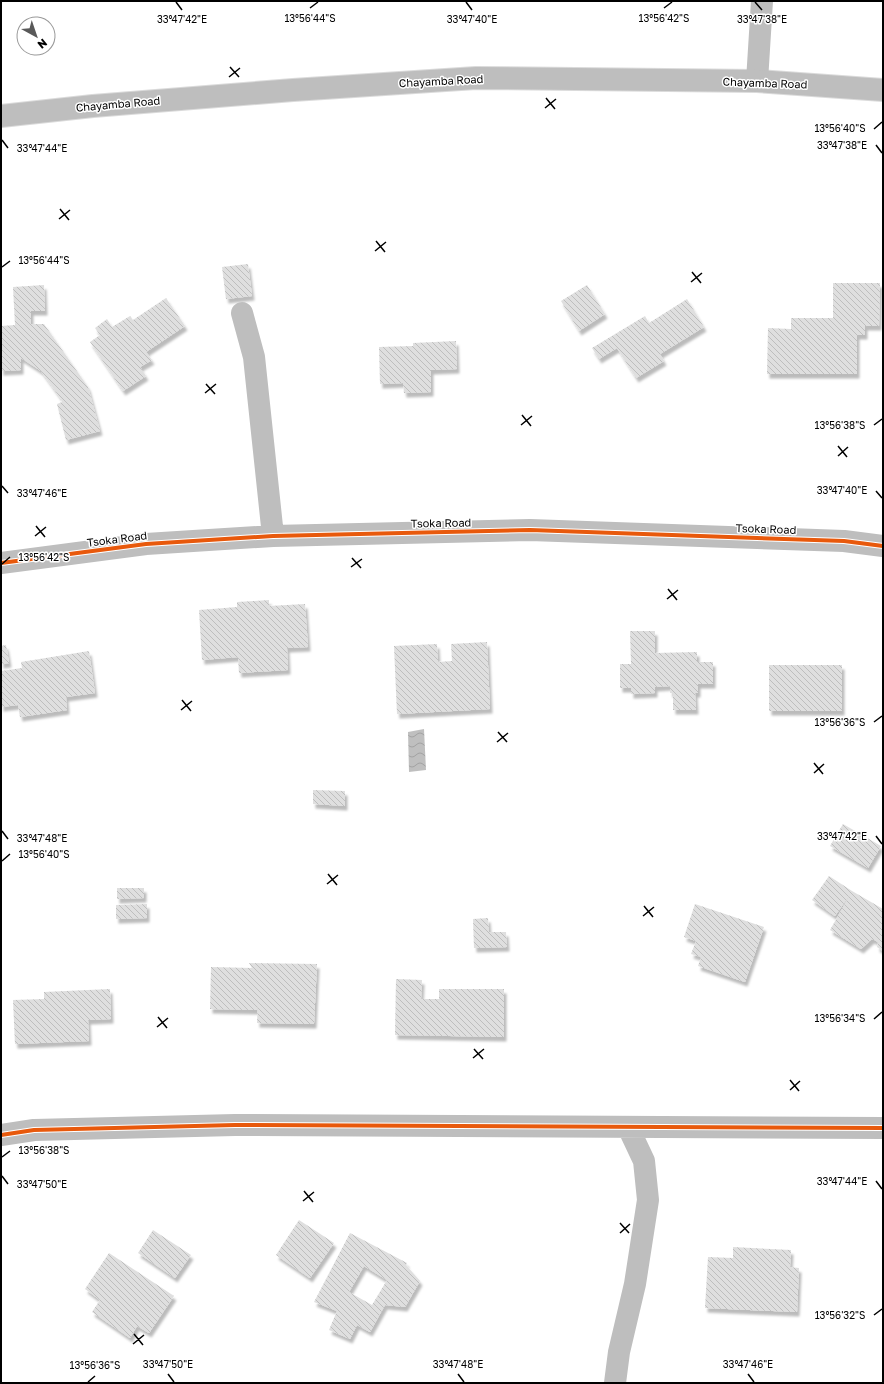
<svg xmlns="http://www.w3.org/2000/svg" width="884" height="1384" viewBox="0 0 884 1384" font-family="'Golos Text',sans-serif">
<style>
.water{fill:url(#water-waves)}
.building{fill:url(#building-back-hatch);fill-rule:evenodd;filter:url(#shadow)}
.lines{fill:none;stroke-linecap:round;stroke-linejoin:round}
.major-casing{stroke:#dbdbdb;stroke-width:24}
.minor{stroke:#bebebe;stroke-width:22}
.major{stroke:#bebebe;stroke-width:22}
.cycleway-casing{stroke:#fff;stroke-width:6}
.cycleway{stroke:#e8590c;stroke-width:4}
.ticks{fill:none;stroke:#000;stroke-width:1.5}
.labels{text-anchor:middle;stroke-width:3;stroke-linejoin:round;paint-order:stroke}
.street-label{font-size:11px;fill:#000;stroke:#fff}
.ticks-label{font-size:10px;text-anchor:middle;fill:#000;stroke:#fff;stroke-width:3;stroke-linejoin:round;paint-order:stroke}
</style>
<defs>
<pattern id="water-waves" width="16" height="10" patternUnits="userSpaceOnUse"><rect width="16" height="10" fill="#bfbfbf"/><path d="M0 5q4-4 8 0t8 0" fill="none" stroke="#a2a2a2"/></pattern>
<pattern id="building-back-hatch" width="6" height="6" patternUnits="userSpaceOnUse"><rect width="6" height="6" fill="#dfdfdf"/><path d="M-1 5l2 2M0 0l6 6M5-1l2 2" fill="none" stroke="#bebebe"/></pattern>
<filter id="shadow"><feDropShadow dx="2.5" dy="4.5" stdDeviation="1" flood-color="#0004"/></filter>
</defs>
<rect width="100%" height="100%" fill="#fff"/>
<path class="water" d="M424,729l2,41 -17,2 -1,-40z"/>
<path class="building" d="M248,264l4,32 -26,3 -4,-32z
M833,283h47l-1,43h-14v9h-8v39h-90l1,-46 23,1v-11h42z
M44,285l1,26h-14v13h13l44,63 12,44 -34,9 -9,-36 5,-2 -1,-3 -20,-28 -20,-13v12l-20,1v-45l14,-1 -2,-38z
M587,285l18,29 -26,17 -18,-30z
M166,298l19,28 -39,26 6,8 -12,7 6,9 -23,15 -33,-49 10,-7 -5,-7 12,-9 5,8 18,-11 3,4z
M687,299l17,28 -44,27 4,7 -28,17 -19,-30 -18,11 -7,-11 53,-32 4,7z
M456,341l1,28 -26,1v22l-27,1 -1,-10 -23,1 -1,-37 34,-1v-3z
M269,600v6l36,-2 3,43 -21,1 1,22 -49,3 -1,-16 -36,3 -3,-50 38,-3v-5z
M630,631h25v22l42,-1v10h16v22h-15v9h-3l1,17h-23v-17h-3v-7l-15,1v6l-24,1v-6h-11v-24h11z
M487,642l3,67 -93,5 -3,-68 43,-2 1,18 14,-1 -1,-17z
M6,645l3,18 -8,1v-18z
M89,651l6,42 -29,4 1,13 -47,7 -2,-12 -17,2v-36l21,-3 -1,-6z
M769,665h73v46h-73z
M313,790l32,1v15l-32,-2z
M843,824l38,22 -13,22 -38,-22z
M829,876l23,15 31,18v42l-6,-4 1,-5 -6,-3 -11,10 -31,-19 21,-37 -16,23 -23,-16z
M117,888h27v10l-27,1z
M147,904v14l-31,1v-14z
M695,904l69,23 -19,55 -47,-16 3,-9 -10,-3 5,-13 -12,-4z
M488,918l1,14h17l1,15 -33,1 -1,-29z
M249,963l68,1 -3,60 -57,-1 1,-22 -1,9 -47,-1 1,-42 41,1z
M396,979l26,1 -1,19h18v-10h65v48l-109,-2z
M110,989l1,30 -23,1 1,21 -74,3 -2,-44 31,-1v-7z
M299,1220l35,23 -24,35 -34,-23z
M153,1230l38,25 -16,23 -37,-25z
M350,1233l57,30 -1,2 14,16 -15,26 -20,-2 -15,27 -13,-7 -7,14 -21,-9 8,-19 -23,-9zM364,1266l23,14 -15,25 -23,-13z
M733,1247l58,3 -1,17 9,1 -2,44 -92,-4 3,-51 25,1z
M109,1253l65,43 -25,37 -12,-7 -7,12 -38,-26 8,-12 -15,-11z"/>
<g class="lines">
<defs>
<path id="major" d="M1,116l92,-10 200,-16 183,-12 281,3 126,9"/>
</defs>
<use href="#major" class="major-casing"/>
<path class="minor" d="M757,81l5,-80
M242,313l12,44 19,179
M1,563l145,-19 127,-8 257,-6 314,11 39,5
M1,1135l33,-5 201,-5 648,3
M615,1383l4,-31 16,-68 13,-84 -4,-39 -16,-34"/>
<use href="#major" class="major"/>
<defs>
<path id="cycleway" d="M1,563l145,-19 127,-8 257,-6 314,11 39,5
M1,1135l33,-5 201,-5 648,3"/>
</defs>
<use href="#cycleway" class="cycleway-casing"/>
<use href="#cycleway" class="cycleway"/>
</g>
<path class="ticks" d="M176,2l6,8M466,2l6,8M755,2l7,8M310,8l8,-6M664,8l8,-6M230,67l9,10M229,77l11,-9M546,98l9,11M545,108l11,-9M874,129l8,-7M2,140l6,8M876,145l6,8M60,209l9,11M59,219l11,-9M376,241l9,11M375,251l11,-9M2,267l8,-6M692,272l9,11M691,282l11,-9M206,384l9,10M205,393l11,-9M522,415l9,11M521,425l11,-9M874,425l8,-6M838,446l9,11M838,456l10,-9M2,486l6,7M876,491l6,7M36,526l9,11M35,536l11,-9M352,558l9,10M2,564l8,-7M351,567l11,-8M668,589l9,11M667,599l11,-9M182,700l9,11M181,710l11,-9M874,722l8,-6M498,732l9,10M497,742l11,-9M814,763l9,11M814,773l10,-9M2,831l6,8M876,836l6,8M2,861l8,-7M328,874l9,11M327,884l11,-9M644,906l9,11M643,916l11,-9M158,1017l9,11M874,1019l8,-7M157,1027l11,-9M474,1049l9,10M473,1058l11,-9M790,1080l9,11M790,1090l10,-9M2,1157l8,-6M2,1176l6,8M876,1181l6,8M304,1191l9,11M303,1201l11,-9M620,1223l9,10M620,1233l10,-9M874,1315l8,-6M134,1334l9,11M133,1344l11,-9M168,1374l6,8M458,1374l6,8M748,1374l6,8M88,1382l7,-6"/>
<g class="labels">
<g class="street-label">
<text transform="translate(441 81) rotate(-3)" y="4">Chayamba Road</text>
<text transform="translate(765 83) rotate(2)" y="4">Chayamba Road</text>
<text transform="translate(118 104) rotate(-5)" y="4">Chayamba Road</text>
<text transform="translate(441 523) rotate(-1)" y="4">Tsoka Road</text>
<text transform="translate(766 529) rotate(2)" y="4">Tsoka Road</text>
<text transform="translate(117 539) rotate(-7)" y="4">Tsoka Road</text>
</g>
</g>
<g class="ticks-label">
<text x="310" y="22">13°56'44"S</text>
<text x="664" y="22">13°56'42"S</text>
<text x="762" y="23">33°47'38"E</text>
<text x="182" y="23">33°47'42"E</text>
<text x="472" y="23">33°47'40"E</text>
<text x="840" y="132">13°56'40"S</text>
<text x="842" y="149">33°47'38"E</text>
<text x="42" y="152">33°47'44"E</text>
<text x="44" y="264">13°56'44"S</text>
<text x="840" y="429">13°56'38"S</text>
<text x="842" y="494">33°47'40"E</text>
<text x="42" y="497">33°47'46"E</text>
<text x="44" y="561">13°56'42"S</text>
<text x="840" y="726">13°56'36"S</text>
<text x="842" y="840">33°47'42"E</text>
<text x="42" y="842">33°47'48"E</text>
<text x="44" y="858">13°56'40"S</text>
<text x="840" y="1022">13°56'34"S</text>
<text x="44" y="1154">13°56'38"S</text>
<text x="842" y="1185">33°47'44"E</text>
<text x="42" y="1188">33°47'50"E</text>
<text x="840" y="1319">13°56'32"S</text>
<text x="168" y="1368">33°47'50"E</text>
<text x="458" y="1368">33°47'48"E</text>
<text x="748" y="1368">33°47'46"E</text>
<text x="95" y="1369">13°56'36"S</text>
</g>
<rect width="884" height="1384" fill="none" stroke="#000000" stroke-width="4"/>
<g transform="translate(36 36) rotate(140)"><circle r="19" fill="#ffffff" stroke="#999999"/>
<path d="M0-3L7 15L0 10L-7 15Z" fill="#595959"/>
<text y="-6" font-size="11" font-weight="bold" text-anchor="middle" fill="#000000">N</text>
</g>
</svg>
